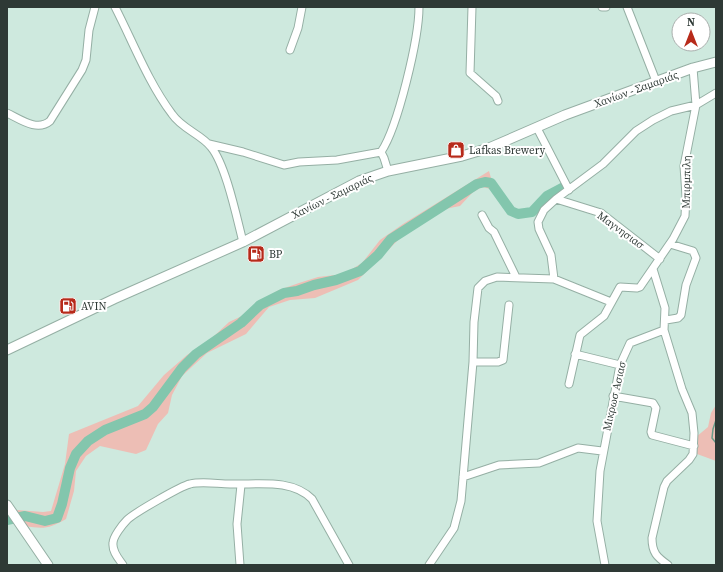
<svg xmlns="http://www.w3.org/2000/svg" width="723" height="572" viewBox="0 0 723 572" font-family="'Source Serif 4',serif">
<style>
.green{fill:#edbeb5}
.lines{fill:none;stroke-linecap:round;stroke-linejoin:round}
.stream{stroke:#6a9c89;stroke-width:1.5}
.river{stroke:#83c6ad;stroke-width:10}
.street-casing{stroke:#95afa4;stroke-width:9}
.secondary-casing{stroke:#95afa4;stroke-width:11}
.street{stroke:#fff;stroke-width:7}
.secondary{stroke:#fff;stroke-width:9}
.labels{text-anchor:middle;stroke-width:4;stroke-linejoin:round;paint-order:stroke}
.street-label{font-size:11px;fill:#2e3935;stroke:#fff}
.poi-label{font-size:11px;fill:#2e3935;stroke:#fff;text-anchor:start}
</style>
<rect width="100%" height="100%" fill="#cee9de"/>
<path class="green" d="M489,171l2,7 13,20 -5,1 -8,-10 -9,-2 -9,5 -13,14 -15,3 -45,29 -42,42 -43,18 -25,2 -21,7 -23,27 -39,19 -25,23 -10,19 -4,18 -10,11 -12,26 -10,4 -36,-8 -14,10 -10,15 -2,20 -8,28c-17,10 -23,10 -41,7l-8,-16 26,2 8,-1 14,-47 4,-30 69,-28 26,-31 23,-20 24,-16 18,-17 15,-7 14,-13 21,-12 20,-7 19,-6 26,-3 18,-11 18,-23 23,-16z
M716,405v56l-27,-10 1,-9 18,-15 3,-14z"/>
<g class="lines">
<path class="stream" d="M716,420l-3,9 -1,9 4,5"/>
<path class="river" d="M7,520l18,-4 20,5 12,-3 5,-14 8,-36 6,-14 12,-13 17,-11 40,-16 8,-7 29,-39 14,-14 45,-31 19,-18 24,-12 13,-2 17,-6 22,-5 24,-9 18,-16 13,-16 86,-55 8,-2 6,1 20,28 7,3 14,-2 15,-16 17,-9"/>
<defs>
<path id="street" d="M115,7c18,35 33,75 57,107 10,15 29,20 39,33 15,18 26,72 32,95
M472,7l-2,66 26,23 2,5
M602,7h4
M627,7l29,74
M290,50l8,-22 4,-21
M7,113c13,6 30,19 43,8l32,-51 4,-10 3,-30 6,-23
M537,128l32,62
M209,144l34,8 41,13 15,-3 38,-2 44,-8 3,6 4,13
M381,152c17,-25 38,-114 38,-145
M556,199l45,14 59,46
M482,215l7,13 5,4 22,45
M554,279l-3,-24 -12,-26 -1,-7 6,-12 12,-11 47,-35 33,-33 17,-11 18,-9 25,-6 20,-12
M666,320l12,-2 3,-3 5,-30 10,-27 -3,-7 -23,-7
M664,330l18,59 10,24 2,20 -1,21 -4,6 -22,21 -3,6 -12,51c0,15 5,19 16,27
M575,354l45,11
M473,362h25l5,-2 6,-55
M569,384l11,-49 24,-19 16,-29 17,1 3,-1 33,-48 12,-23 1,-20 -2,-30 12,-61 -3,-37
M613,396l40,7 3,5 -5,24 1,3 42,11
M463,477l36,-12 40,-2 39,-15 24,3
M123,565c-4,-6 -11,-13 -10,-22 0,-6 9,-18 14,-23 7,-7 54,-34 63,-36 12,-3 28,0 40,0 27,1 61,-6 82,15l37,66
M240,565l-3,-41 4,-39
M429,565l25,-37 7,-27 12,-139 1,-40 4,-34 7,-7 12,-4 57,2 57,23
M605,565l-8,-44 3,-50 20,-106 10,-22 34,-13 1,-22 -12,-39"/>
<path id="secondary" d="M7,350l107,-51 129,-57 116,-61 29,-10 74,-15 27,-8 76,-33 128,-47 23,-6
M7,505l41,60"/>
</defs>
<use href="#street" class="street-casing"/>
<use href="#secondary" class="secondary-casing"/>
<use href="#street" class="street"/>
<use href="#secondary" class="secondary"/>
</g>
<defs>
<symbol id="shop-square" viewBox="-11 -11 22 22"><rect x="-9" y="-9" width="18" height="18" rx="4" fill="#b72a1a" stroke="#fff"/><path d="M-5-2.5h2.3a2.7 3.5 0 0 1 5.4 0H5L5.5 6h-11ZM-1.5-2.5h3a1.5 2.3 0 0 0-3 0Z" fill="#fff"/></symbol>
<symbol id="fuel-square" viewBox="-11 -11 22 22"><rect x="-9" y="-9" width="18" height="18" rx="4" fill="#b72a1a" stroke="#fff"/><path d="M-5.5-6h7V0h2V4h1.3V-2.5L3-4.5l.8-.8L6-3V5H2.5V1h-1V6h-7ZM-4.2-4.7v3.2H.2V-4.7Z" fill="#fff"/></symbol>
</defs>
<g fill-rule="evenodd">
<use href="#shop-square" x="446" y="140" width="20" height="20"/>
<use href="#fuel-square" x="246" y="244" width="20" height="20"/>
<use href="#fuel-square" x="58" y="296" width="20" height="20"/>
</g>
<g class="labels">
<g class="street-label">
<text transform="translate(636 89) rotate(-20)" y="4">Χανίων - Σαμαριάς</text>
<text transform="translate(686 182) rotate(-89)" y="4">Μπιρμπιλη</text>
<text transform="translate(332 196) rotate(-26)" y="4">Χανίων - Σαμαριάς</text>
<text transform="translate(621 230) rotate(36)" y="4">Μαγνησιασ</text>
<text transform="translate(614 396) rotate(-77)" y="4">Μικρωσ Ασιασ</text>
</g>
<g class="poi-label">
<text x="469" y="154">Lafkas Brewery</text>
<text x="269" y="258">BP</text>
<text x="81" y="310">AVIN</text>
</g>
</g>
<rect width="723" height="572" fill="none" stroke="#2e3935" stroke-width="16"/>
<g transform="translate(691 32)"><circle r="19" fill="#ffffff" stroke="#abb0ae"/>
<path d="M0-3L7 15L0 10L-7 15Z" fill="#b72a1a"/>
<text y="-6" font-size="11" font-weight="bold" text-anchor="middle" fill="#2e3935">N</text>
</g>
</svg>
